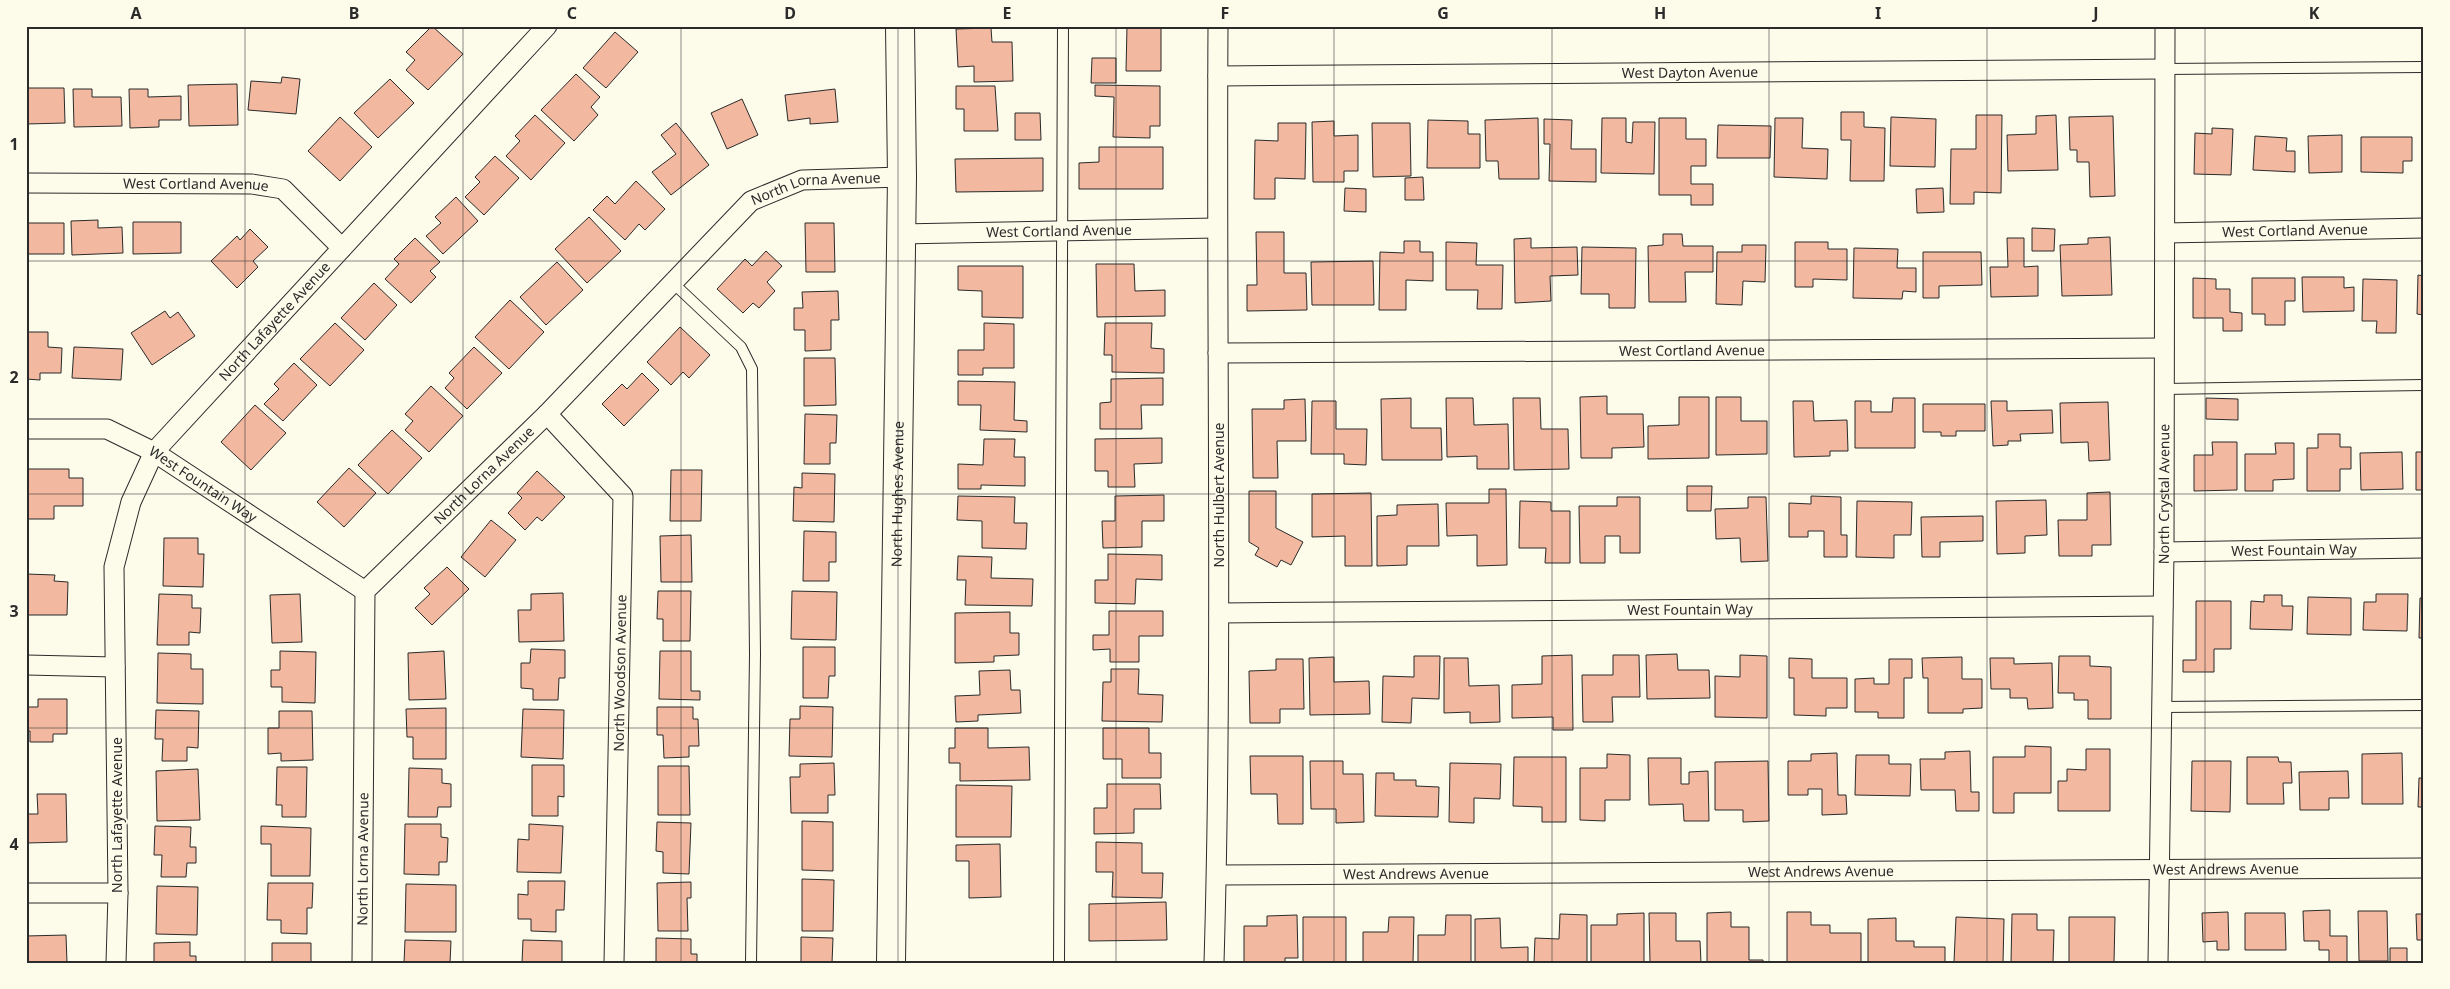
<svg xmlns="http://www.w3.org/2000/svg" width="2450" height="989" viewBox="0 0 2450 989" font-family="'Noto Sans',sans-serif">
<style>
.building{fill:#f2b8a0;stroke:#2b2b2b}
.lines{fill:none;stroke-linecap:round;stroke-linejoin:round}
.lane-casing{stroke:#2b2b2b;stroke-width:12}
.street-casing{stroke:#2b2b2b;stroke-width:21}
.secondary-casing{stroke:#2b2b2b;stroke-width:30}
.lane{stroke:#fdfbea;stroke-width:10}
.street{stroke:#fdfbea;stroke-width:19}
.secondary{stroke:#fdfbea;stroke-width:28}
.grid{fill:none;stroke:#2b2b2b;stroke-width:1;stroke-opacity:0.55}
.labels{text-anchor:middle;stroke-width:4;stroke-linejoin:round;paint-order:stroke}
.street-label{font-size:14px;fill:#2b2b2b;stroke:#fdfbea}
.neatline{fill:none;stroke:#2b2b2b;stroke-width:2}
.grid-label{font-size:16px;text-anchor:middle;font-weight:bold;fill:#2b2b2b}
</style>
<rect width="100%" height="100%" fill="#fdfbea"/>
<path class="building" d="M432,26l31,28 -35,36 -22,-20 9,-10 -9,-8z
M1127,26l34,1v44h-35z
M991,28l1,14h20l1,39 -39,1v-16l-16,1 -2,-38z
M615,32l23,20 -32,36 -23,-20z
M1092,58h24v25h-25z
M576,74l24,23 -9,10 7,8 -24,26 -33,-31z
M282,77l18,2 -4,35 -48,-4 3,-29 30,2z
M390,79l24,24 -36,35 -24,-25z
M237,84l1,41 -49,1 -1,-41z
M1095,85l65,1v40h-10v12l-37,-1 1,-40 -19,-1z
M956,86h39l3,45h-34v-22h-8z
M26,88h38l1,35 -39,1z
M73,89h19v8h29l1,29 -48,1z
M129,89h19v8l33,-1v24h-22v7l-29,1z
M835,89l3,33 -28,2v-6l-22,3 -3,-26z
M742,99l16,36 -31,14 -16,-36z
M1841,112h23v15l21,1 -1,53h-34l1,-41h-10z
M1015,113h25l1,27h-26z
M535,115l30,28 -34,37 -25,-24 14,-15 -5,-5z
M1976,115h26l-1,78 -27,-1v12h-24l1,-55h25z
M2056,115l2,55 -50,1 -1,-36 29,-1v-18z
M2113,116l2,80 -25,1 -1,-35h-12v-12h-7l-1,-33z
M340,117l32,30 -32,34 -32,-30z
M1891,117l45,2 -1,48 -45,-1z
M1538,118l1,61h-40l-1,-18h-12l-1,-41z
M1602,118h24v24l6,1 1,-21h22l-1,52 -53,-1z
M1659,118h27v21h20v27h-15v18h22v21h-22v-10h-32z
M1775,118h28l-1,30 26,1 -1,30 -53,-2z
M1544,119l28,1 -1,29h25v33l-47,-1 1,-37h-6z
M1428,120l40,1v13h12v34h-53z
M1334,121v15l24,-1v36h-14v11h-31l-1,-60z
M676,123l33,42 -38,30 -19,-23 24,-18 -15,-19z
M1278,123h28l-1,56 -30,-1v21h-21l1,-59 23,1z
M1372,123h38l1,53 -38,1z
M1718,125l53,1 -1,32h-53z
M2212,128l21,1 -2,46 -37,-1 1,-41 17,1z
M2342,135v37l-33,1 -1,-37z
M2255,136l32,2 -1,13h9v21l-42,-2z
M2361,137h51v24h-9v12l-42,-1z
M1099,147h64v42h-84v-26l20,-1z
M495,156l24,22 -35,37 -19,-18 15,-15 -5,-5z
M1043,158v33l-87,1 -1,-33z
M1423,177l1,23h-19v-22z
M636,181l29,28 -20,21 -6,-6 -14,16 -32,-30 14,-14 8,8z
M1345,188l21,1v23l-22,-1z
M1943,188l1,24 -27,1 -1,-24z
M456,197l22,24 -35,33 -17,-18 15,-13 -6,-6z
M589,217l32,34 -34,32 -32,-34z
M98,220v8l24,-1 1,26 -51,2 -1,-34z
M133,222h48v31l-48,1z
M26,223h38v31h-38z
M805,223h29l1,49h-29z
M2032,228l23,1 -1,22h-22z
M250,229l18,18 -15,14 5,6 -21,21 -26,-27 26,-25 3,4z
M1256,232h28v41h22l1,37 -60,1v-26h10z
M1663,234h19l1,12h30v26h-28l1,30h-37l-1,-56 15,-1z
M2110,237l2,58 -50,1 -2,-51 28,-1v-6z
M415,238l25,24 -10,9 6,6 -25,26 -26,-24 14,-15 -5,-5z
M1531,238v10l46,-1 1,28 -28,1 1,25 -36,2 -1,-64z
M2007,238h17v29l14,-1v30l-47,1 -1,-30h18z
M1404,241h16v11h13v29l-27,-1v30h-27l1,-58 24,1z
M1446,242l31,1 -1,22h27l-1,44h-25l1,-19h-32z
M1795,242h33v7h19v31l-34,-1v8h-18z
M1742,245h24l-1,37 -22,-1 -1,24 -26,-1 1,-52h25z
M1582,247l54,1 -1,60h-26v-14h-28z
M1854,248l44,1 -1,19h19v24l-13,-1 -1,8 -49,-1z
M766,251l16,15 -15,16 8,9 -16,17 -6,-5 -10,10 -26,-24 28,-30 7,7z
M1923,252h58l1,33 -43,1v12h-16z
M1373,261l1,44h-62l-1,-43z
M557,262l26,28 -37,35 -26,-28z
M1096,264h38l1,27 30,-1v26l-68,1z
M958,266h65v52l-41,-1v-26l-24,-1z
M2418,275l6,1v39l-7,-1z
M2302,277h42v11l10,-1v24l-51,1z
M2193,278l23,1v10h14v23l12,1v18h-19v-13h-30z
M2252,278h43v23h-10v24h-20v-11h-13z
M2363,279l34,1 -1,53h-20l1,-12h-15z
M374,283l23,22 -32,35 -24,-22z
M838,291l1,29h-8v30l-26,1v-21h-11v-22h9l-1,-16z
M510,300l34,32 -35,37 -34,-32z
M165,311l5,7 8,-6 17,24 -43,29 -21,-32z
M335,323l29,27 -34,36 -30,-27z
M984,323l30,1v44h-31v7h-25v-25h26z
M1105,323h47l-1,25 13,1v24l-52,-1v-17h-8z
M680,327l30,28 -21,23 -6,-6 -12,13 -24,-23z
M26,332h22v15l14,1 -1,25h-21v7l-14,-1z
M74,347l49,2 -2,31 -49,-2z
M474,347l28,26 -35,36 -22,-21 9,-10 -5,-5z
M804,358h31l1,47 -32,1z
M294,363l23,22 -34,36 -19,-17 15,-15 -5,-5z
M642,373l17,17 -35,36 -22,-22 20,-20 5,5z
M1163,378v27h-22l1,24h-42v-26l11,-1v-23z
M958,381l57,1 -1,38 13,1v11l-47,-2 1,-25h-23z
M431,386l32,30 -34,36 -24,-22 8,-9 -8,-7z
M1607,396v18h36l1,33 -32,1v10h-31l-1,-61z
M1679,397h30v61l-61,1v-33l31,-1z
M1716,397h25v24h26v33l-51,1z
M1411,398v30h30l1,32h-60l-1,-61z
M1446,398h27l1,27 34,-1 1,45h-32v-13l-30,1z
M1513,398h27l1,31h27l1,40 -55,1z
M1893,398h22v50h-60v-47h16v11h21z
M2206,398l32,1v21l-32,-1z
M1305,399l1,42h-29l1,37h-25l-1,-69h32v-9z
M1312,401h24v28h31l-1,36 -22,-1v-10h-33z
M1793,401h20l1,20 33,-1 1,31h-18v5l-36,1z
M1991,401h16v10l45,-1 1,23 -33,1 1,7h-13v4l-15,1z
M2108,402l2,58 -21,1 -1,-19 -27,1 -1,-40z
M1923,404h62v27h-29v5h-15v-4h-18z
M255,405l31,28 -35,37 -30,-28z
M805,414l32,1 -1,28h-6v21h-26z
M392,430l30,28 -34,36 -30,-29z
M2318,434h22v13h11v22h-11v22h-33v-43h11z
M1162,438v25l-28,1 1,23h-27v-16h-13v-32z
M984,439h31l-1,18h11v29l-44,-1v4h-23v-25l25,1z
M2212,442h25v48l-43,1v-36h19z
M2275,443h19v36l-21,1v11h-28v-37h31z
M2402,452l1,37 -42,1 -1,-37z
M2416,452h8v38h-8z
M349,468l27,25 -32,34 -27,-25z
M26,469h43v9h14v28h-29v13h-28z
M671,470h31l-1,51h-31z
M537,471l28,26 -23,24 -5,-4 -12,13 -17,-17 14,-15 -5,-5z
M802,473l33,1 -1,48 -41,-1 1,-34 8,1z
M1687,486h25l-1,25h-24z
M1489,489h17l1,76 -30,1v-31l-30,1 -1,-33h43z
M1249,491h27v37l27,14 -12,23 -10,-5 -4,7 -22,-12 4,-7 -10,-6z
M2110,492l1,53h-19v11h-33l-1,-36h29v-27z
M1371,493l1,73h-27v-30l-33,1v-43z
M1164,495v26h-22v26l-39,1 -1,-27h13v-25z
M958,496l57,1 -1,26h13l-1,26 -44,-1v-27l-25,-1z
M1811,496l30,1v38h6v22h-23v-26h-16v6h-19v-34l22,1z
M1617,497h23v56h-20v-17h-15v27h-25l-1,-57h38z
M1748,497h18l2,64 -27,1 -1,-24 -24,1 -1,-30 33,-1z
M2046,500l1,35 -22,1v17l-28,1 -1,-53z
M1520,501l31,1v9h19v52h-25l1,-15h-27z
M1857,501l55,1 -1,33h-17v23l-38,-1z
M1438,504l1,42h-32v19l-30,1v-50l20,-1v-10z
M1983,516v25l-43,1v15h-18l-1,-40z
M491,520l25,20 -31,37 -24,-20z
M804,531l32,1v30h-7v19h-26z
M691,535l1,47h-31l-1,-46z
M164,538h34v16h6l-1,33 -40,-1z
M1108,554l54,1v25l-26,-1 -1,25 -40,-1v-23h13z
M958,556l34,1 -1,21 42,1 -1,27 -67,-1 1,-25h-9z
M447,567l22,22 -37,36 -17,-17 15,-14 -6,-6z
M26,574l29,1 -1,6 14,1 -1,33h-41z
M658,591h33l-1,50h-27v-22h-6z
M792,591l45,1 -1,48 -45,-1z
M563,593l1,48 -45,1 -1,-32h13v-16z
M159,594l33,1v13h9l-1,25 -11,-1v13h-32z
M300,594l2,48 -30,1 -2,-48z
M2376,594h32l-1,37 -44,-1 1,-28h12z
M2264,595h18v11h11l-1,24 -42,-1 1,-28 13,1z
M2308,597l43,1v37l-44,-1z
M2420,598h4v40h-5z
M2196,601h35v48h-17v23h-31v-12h13z
M1109,611h54v25h-24v26h-29v-13l-17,1v-15h16z
M1010,612v21h9v22l-25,1v6l-39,1v-50z
M803,647h32v29h-6l-1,22h-25z
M531,649l34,1v28h-6l-1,22h-25v-11l-12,-1v-25h9z
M280,651l36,1 -1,51 -33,-1v-15h-11v-17h9z
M444,651l2,48 -37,1 -1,-47z
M660,651h31v40h9v9l-41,-1z
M158,653l33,1v15h12v35l-46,-1z
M1677,654l1,16h31l1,28 -63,1 -1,-44z
M1572,655l1,75h-20v-13l-41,1v-33l30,-1v-28z
M1613,655h26l1,42h-28l1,25h-30l-1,-47h31z
M1740,655l27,1v62l-52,-1v-41l25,1z
M1414,656h26l-1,43 -27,-1 -1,25 -29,-1 1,-46 31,1z
M2059,656h31v10l21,1v52h-23v-19h-14v-7h-16z
M1334,657v25l35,-1 1,33 -60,1 -1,-57z
M1962,657v22h20v29l-19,1v4h-35v-35h-5l-1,-20z
M1444,658h24l1,28 30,-1 1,37 -30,1v-11l-26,1z
M1789,658l23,1v19h35v30h-21v8l-32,-1v-37h-5z
M1990,658h24v6l38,-1 1,45 -25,1 -1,-11h-17v-9h-19z
M1276,659h27l1,50h-24v14h-30l-1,-52 27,-1z
M1889,659h23v19h-8v40h-26v-6h-23v-33l19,-1v6h15z
M1111,669h28l-1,25 25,1 -1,27 -60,-1 1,-39h8z
M1010,670l1,20h9l1,23 -43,2v6l-22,1 -1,-26 25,-1 -1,-24z
M38,699h29v35h-14v8h-23v-11h-4v-24h12z
M800,706l33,1 -1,50 -43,-1 1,-37h10z
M657,707h36v12h5l1,27h-10v11l-25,1 -1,-23h-6z
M446,708v51h-33v-22h-6l-1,-28z
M523,709l41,1 -1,49 -42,-2z
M156,710l43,1 -1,37 -11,-1v14h-25l1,-22h-8z
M279,711h33l1,49 -32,1v-8l-13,1v-26h11z
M955,728h33v20l41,-1 1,33 -70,1v-18h-11v-15h6z
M1103,728h46v25h12v25h-39v-19h-19z
M2025,746l26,1v46h-37v20h-21v-56h32z
M2086,749h24v62h-52v-30h9v-12l19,1z
M1970,751l1,41h8v19h-23l-1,-21h-34l-1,-31h25v-7z
M1837,753l1,42h8l1,19 -25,1v-26h-14v6h-20v-34h23v-7z
M2402,753l1,51h-41v-50z
M1607,754l23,1v45h-25v21l-25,-1v-52h27z
M1856,755h33v9h22l-1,32 -55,-1z
M1250,756h53v68h-25l-1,-30h-26z
M1514,757h52v65h-24v-15l-29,-1z
M2247,757h31l1,5h12l1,21h-9l1,21h-37z
M1648,758h33v26h8v-12l19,-1 1,50h-25l-1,-17 -34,1z
M1310,761h33v13h20l1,48 -28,1v-14h-25z
M1768,761l1,60 -26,1v-12h-28v-48z
M2192,761h39l-1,51 -39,-1z
M834,763l1,32h-7v18h-37l-1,-36h10v-13z
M1450,763l51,1 -1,35 -26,-1v25l-25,-1z
M532,765h32v32l-6,-1v20h-26z
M658,766h31l1,49h-32z
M277,767h30l-1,50h-24v-12h-6z
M409,768l33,1v14l9,1v23h-13l-1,10h-29z
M198,769l2,51 -43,1 -1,-50z
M2348,771l1,27h-20v12h-29l-1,-38z
M1376,773h18v7h22v6l23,1 -1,30 -63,-1z
M2419,778h5v29h-6z
M1107,784h53l1,25h-27v24l-40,1v-26h13z
M956,785l56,1 -1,51h-55z
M37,794h29l1,48 -41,1v-29h12z
M802,821l31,1v49l-31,-1z
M657,822l34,1 -2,51 -26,-1v-21l-7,-1z
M405,824h36v13l7,1 -1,24h-8v13l-35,-1z
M529,824l34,2 -2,47 -44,-1 1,-33 11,1z
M155,826l36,1 -1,20h6v16h-9l-1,14h-25l1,-22h-8z
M261,826l50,2 -1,48h-39v-32h-10z
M1096,842l46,1v30h21l-1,25 -50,-1 1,-25h-17z
M1000,844l1,53 -32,1v-37h-13v-16z
M802,879l32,1 -1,51h-31z
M528,881h37l-1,29h-8v22l-25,-1v-12h-13v-25l10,1z
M691,882v16h-4l1,33h-30l-1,-48z
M268,883h45l-1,25h-5v26l-26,-1v-13h-14z
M406,884l50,1v47h-51z
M157,886l41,1 -1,48 -41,-1z
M1166,902l1,38 -78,1v-37z
M2330,910v26h17v27h-18v-13h-10v-9h-15l-1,-30z
M2358,911h29l1,50h-29z
M1731,912v15h18v33h14v3h-56v-50z
M1787,912h24v13h19v8h31v30h-74z
M2228,912l1,38h-12v-9l-14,1 -1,-29z
M1644,913v50h-53v-38h26v-11z
M1649,913h27v28h24l1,22h-51z
M2245,913h40l1,37h-41z
M1560,914l27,1v48h-53l1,-25 24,1z
M2012,914h25v16h17l-1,33h-42z
M2416,914h8v26h-7z
M1297,915l1,43h-13v5h-41v-37h23v-10z
M1446,915h25v48h-53v-28h27z
M1303,917h43v46h-43z
M1389,917h25l-1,46h-50v-31h25z
M1956,917l48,2 -1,44 -49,-1z
M2069,917h46l-1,46h-45z
M1500,918l1,30 27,-1v16h-53v-44z
M1896,918v23h18v6h31v16h-77v-44z
M66,935l1,28h-41v-27z
M801,937l32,1 -1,25h-31z
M656,938l35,1v15h6v9h-41z
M405,940l46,1 -1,22h-46z
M523,940l39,1v22h-40z
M190,942v14h6v7h-42v-20z
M272,943h39v20h-39z
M2390,948h17v15h-17z"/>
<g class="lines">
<defs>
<path id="lane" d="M2164,69l260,-2
M672,282l69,65 11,22 3,285 -4,309
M2164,389l260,-4
M2162,707l262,-2
M1059,963l4,-937"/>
<g id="street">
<path id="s1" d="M1218,76l946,-7"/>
<path id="s2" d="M26,183l226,1 31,5 59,59"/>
<path id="s3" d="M2165,233l259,-5"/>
<path id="s4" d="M900,234l316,-6"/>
<path id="s5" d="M1218,353l946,-5"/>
<path d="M547,414l76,82 -9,467"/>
<path id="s6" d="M26,429h81l47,23 211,139"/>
<path id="s7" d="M2164,552l260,-4"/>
<path id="s8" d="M1219,613l944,-7"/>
<path d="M26,665l89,2"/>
<path id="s9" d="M1217,875l1207,-7"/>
<path d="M26,893h92"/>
<path id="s10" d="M116,963l2,-70 -4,-326 17,-65 23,-50 393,-426"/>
<path id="s11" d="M362,963l3,-372 182,-177 204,-213 51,-21 100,-3"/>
<path d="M1214,963c9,-312 2,-625 4,-937"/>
<path id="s12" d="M2158,963l6,-411 1,-526"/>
</g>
<g id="secondary">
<path id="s13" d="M891,963l11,-786 -2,-151"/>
</g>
</defs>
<use href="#lane" class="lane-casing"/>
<use href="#street" class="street-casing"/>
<use href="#secondary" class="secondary-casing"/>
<use href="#lane" class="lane"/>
<use href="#street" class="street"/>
<use href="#secondary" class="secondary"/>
</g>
<path class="grid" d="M245,26v937M463,26v937M681,26v937M898,26v937M1116,26v937M1334,26v937M1552,26v937M1769,26v937M1987,26v937M2205,26v937M26,261h2398M26,494h2398M26,728h2398"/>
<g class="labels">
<g class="street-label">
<text dy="5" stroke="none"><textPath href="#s1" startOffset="472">West Dayton Avenue</textPath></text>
<text dy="5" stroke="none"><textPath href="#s2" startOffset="170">West Cortland Avenue</textPath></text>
<text dy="5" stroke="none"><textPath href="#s11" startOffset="988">North Lorna Avenue</textPath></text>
<text dy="5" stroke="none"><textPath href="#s3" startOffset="130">West Cortland Avenue</textPath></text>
<text dy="5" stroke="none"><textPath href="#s4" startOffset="159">West Cortland Avenue</textPath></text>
<text dy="5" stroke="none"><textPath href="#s10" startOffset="696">North Lafayette Avenue</textPath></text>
<text dy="5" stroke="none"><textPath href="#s5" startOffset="474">West Cortland Avenue</textPath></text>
<text dy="5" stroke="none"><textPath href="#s11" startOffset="538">North Lorna Avenue</textPath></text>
<text dy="5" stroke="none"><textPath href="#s6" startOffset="192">West Fountain Way</textPath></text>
<text dy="5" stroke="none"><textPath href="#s13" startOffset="469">North Hughes Avenue</textPath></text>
<text transform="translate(1219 495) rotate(-90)" y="5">North Hulbert Avenue</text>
<text dy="5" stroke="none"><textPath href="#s12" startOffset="469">North Crystal Avenue</textPath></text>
<text dy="5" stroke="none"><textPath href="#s7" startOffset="130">West Fountain Way</textPath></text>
<text dy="5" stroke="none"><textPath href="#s8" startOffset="471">West Fountain Way</textPath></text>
<text transform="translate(620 673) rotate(-89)" y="5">North Woodson Avenue</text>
<text transform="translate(117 815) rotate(-90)" y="5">North Lafayette Avenue</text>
<text dy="5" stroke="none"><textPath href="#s11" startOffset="104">North Lorna Avenue</textPath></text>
<text dy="5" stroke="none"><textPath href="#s9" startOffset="1009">West Andrews Avenue</textPath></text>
<text dy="5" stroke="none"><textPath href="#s9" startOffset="604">West Andrews Avenue</textPath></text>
<text dy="5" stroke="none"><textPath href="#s9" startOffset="199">West Andrews Avenue</textPath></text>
</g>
</g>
<rect width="2450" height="989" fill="none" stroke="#fdfbea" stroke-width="55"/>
<rect x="28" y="28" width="2394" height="934" class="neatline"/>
<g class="grid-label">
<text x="136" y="19">A</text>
<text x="354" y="19">B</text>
<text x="572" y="19">C</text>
<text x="790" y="19">D</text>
<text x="1007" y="19">E</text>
<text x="1225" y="19">F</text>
<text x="1443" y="19">G</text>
<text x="1660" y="19">H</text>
<text x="1878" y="19">I</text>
<text x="2096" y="19">J</text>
<text x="2314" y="19">K</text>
<text x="14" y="150">1</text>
<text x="14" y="383">2</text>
<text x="14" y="617">3</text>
<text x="14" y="850">4</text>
</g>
</svg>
